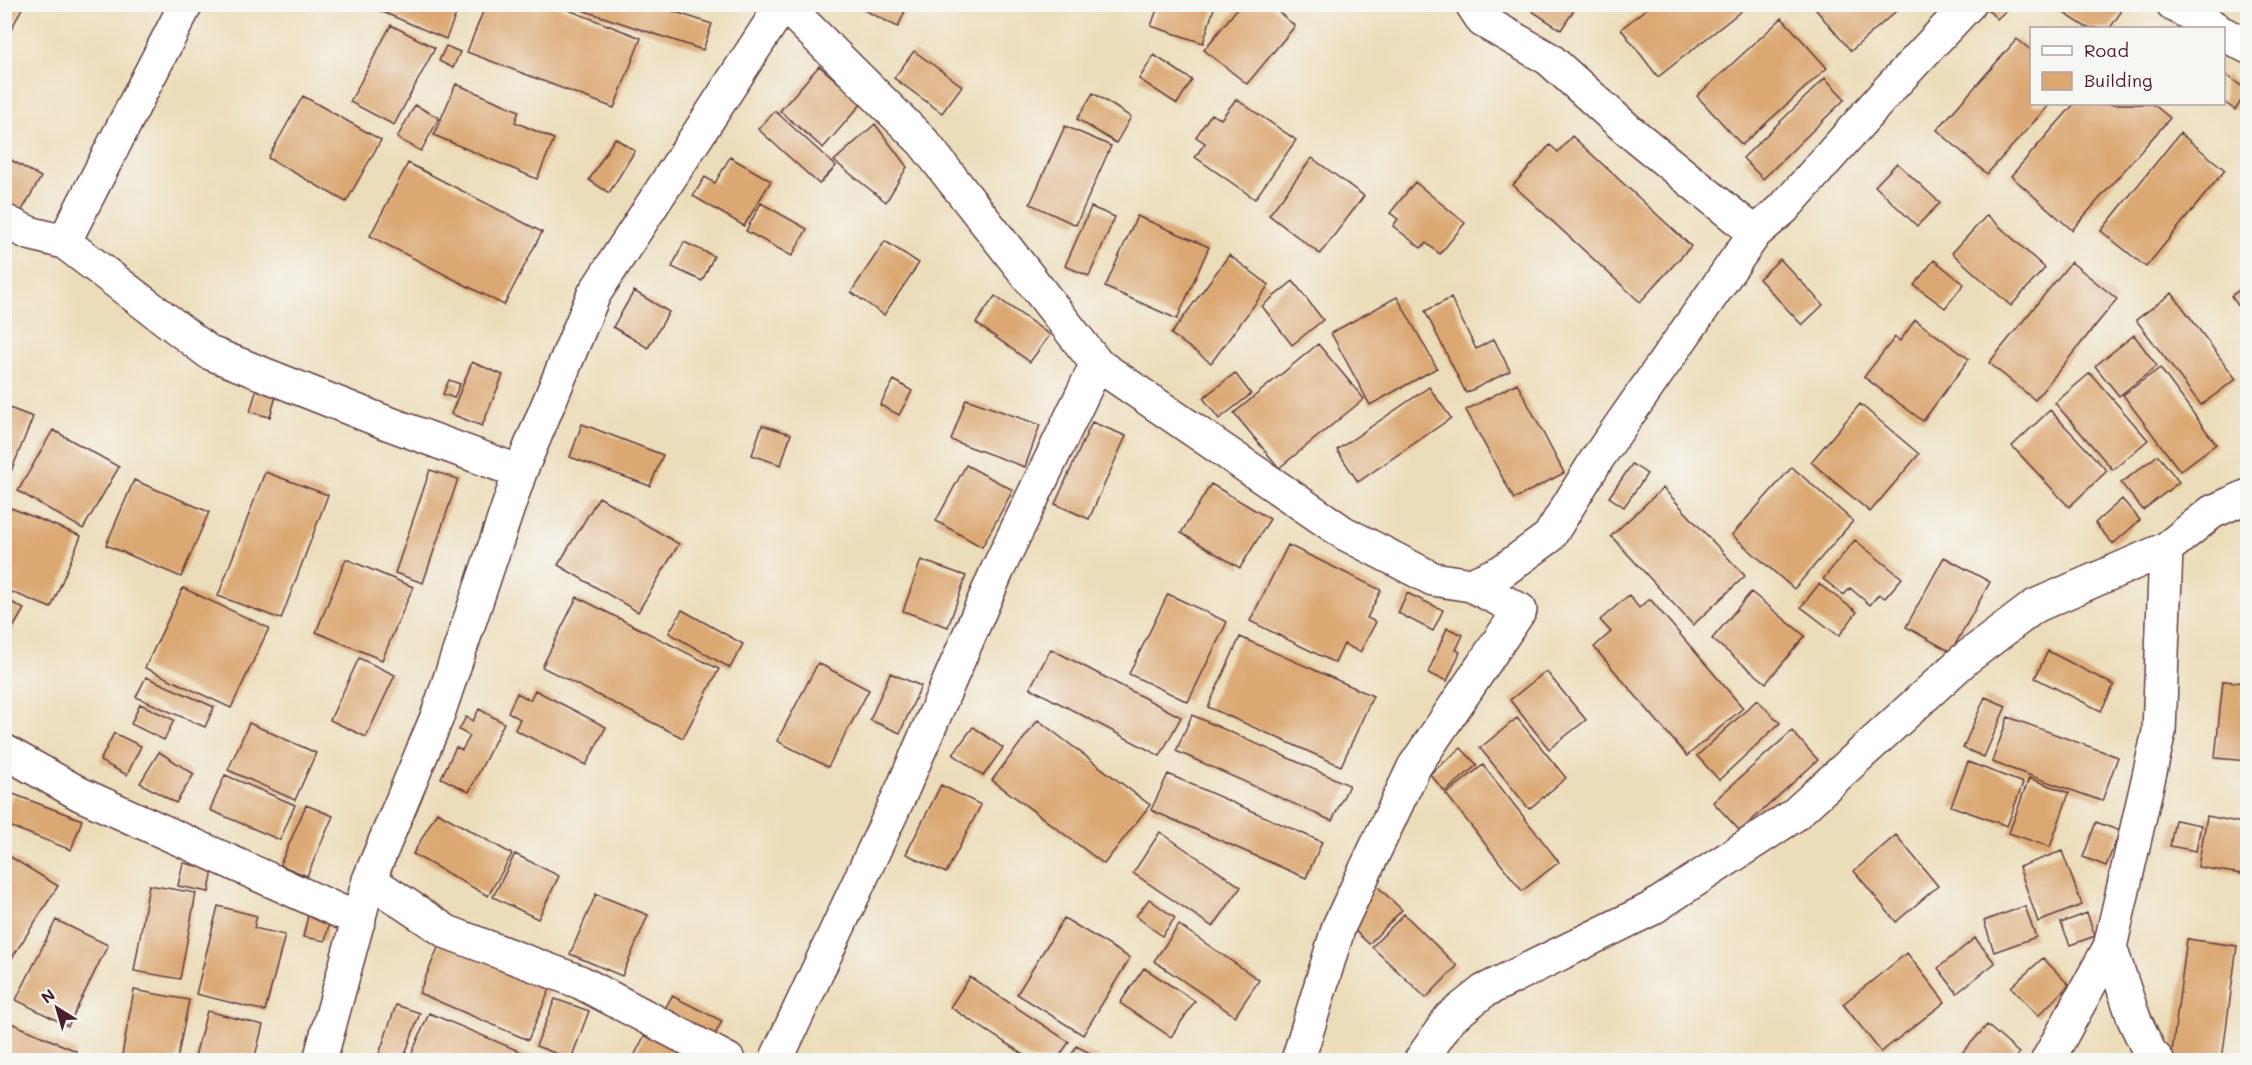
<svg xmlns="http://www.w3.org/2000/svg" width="2252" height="1065" viewBox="0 0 2252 1065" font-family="Mali,sans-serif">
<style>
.building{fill:#dba873}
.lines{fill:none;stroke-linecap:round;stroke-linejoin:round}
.minor-casing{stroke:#623c40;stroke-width:36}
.minor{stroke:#fff;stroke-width:33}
</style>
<rect width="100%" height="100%" fill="#f6f6f2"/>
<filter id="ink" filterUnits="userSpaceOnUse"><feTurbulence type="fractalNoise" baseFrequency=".0167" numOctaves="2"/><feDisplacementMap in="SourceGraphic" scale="12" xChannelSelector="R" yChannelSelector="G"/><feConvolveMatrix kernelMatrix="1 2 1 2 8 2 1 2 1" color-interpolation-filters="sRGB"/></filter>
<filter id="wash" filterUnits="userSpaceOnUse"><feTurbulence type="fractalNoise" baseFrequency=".008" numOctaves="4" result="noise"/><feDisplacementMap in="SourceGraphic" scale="24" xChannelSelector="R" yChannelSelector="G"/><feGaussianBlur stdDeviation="1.35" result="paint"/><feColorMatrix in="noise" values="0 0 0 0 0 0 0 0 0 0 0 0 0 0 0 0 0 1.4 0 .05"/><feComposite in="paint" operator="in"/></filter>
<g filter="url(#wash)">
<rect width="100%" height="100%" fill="#ecddba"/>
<g id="blocks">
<path class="building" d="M4,4h20l-20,40z
M364,4h96l-14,35z
M486,4h67l88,34 -27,70 -147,-56z
M583,4h68l61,20 -9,26 -121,-40z
M852,4h56l-10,23z
M1159,4l56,1 -12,38 -52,-17z
M1241,4h28l26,22 -48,58 -43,-34z
M1536,4h42l-17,26 -29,-19z
M1652,4h98l-92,73 -37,-48z
M1811,4h93l-53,47z
M1985,4h28l-16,15 -13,-13z
M2058,4h51l12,8 -11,16h-23l-31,-20z
M1782,18l45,50 -85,77 -45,-49z
M391,25l44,23 -41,77 -44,-23z
M2017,39l15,12v53h18l-63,70 -50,-44z
M446,46l14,6 -7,16 -14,-7z
M914,51l48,35 -20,27 -48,-35z
M1154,55l38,25 -15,24 -38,-25z
M819,66l43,37 -39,45 -43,-37z
M2225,74l23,17 -13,19 -11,-8z
M1825,78l20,21 -82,80 -20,-21z
M456,84l63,27 -4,11 39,17 -17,40 -103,-44z
M1093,93l38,24 -15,26 -39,-24z
M303,96l78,44 -35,62 -78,-44z
M1236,99l60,41 -41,59 -60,-42 10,-14 -9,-6 15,-23 10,5z
M2074,104h79l17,14 -98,112 -61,-54z
M415,105l24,13 -18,33 -24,-13z
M775,111l61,55 -17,18 -61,-55z
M875,124l32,43 -21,35 -52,-41z
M1065,126l46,20 -35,79 -46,-21z
M2180,133l45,37 -79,97 -45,-36z
M1572,136l119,110 -51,56 -127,-117 37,-40 8,7z
M615,138l20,13 -26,42 -20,-13z
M4,156l37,21 -20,35 -17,-9z
M730,157l41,24 -27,45 -51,-30 12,-19 10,6z
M1312,158l52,38 -44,58 -51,-39z
M408,163l134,69 -38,73 -134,-69z
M1897,163l43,40 -23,23 -42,-40z
M1415,182l50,41 -25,31 -14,-11 -5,5 -28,-22 5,-7 -8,-6z
M761,203l46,26 -15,27 -46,-25z
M1091,207l24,10 -26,59 -24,-10z
M1987,215l58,53 -34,38 -59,-53z
M1137,216l72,31 -32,72 -72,-32z
M885,241l34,22 -35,52 -33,-23z
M684,242l30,14 -12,25 -30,-14z
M1229,255l40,30 -58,78 -40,-29z
M1780,259l43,46 -21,20 -43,-46z
M1934,260l30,24 -19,24 -31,-23z
M2071,262l46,37 -82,101 -46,-37z
M1293,281l30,39 -31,25 -30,-39z
M2248,284v35l-17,-23z
M634,291l35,21 -21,36 -35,-21z
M2172,293l64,86 -35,26 -65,-85z
M995,296l55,39 -20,27 -54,-39z
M1397,297l40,71 -67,37 -39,-72z
M1451,298l25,51 18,-10 16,32 -44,22 -41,-82z
M1915,320l54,39 -46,62 -59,-44 31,-40 5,4z
M2134,335l23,31 -38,30 -24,-30z
M1318,344l46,55 -85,69 -45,-55z
M472,362l31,13 -21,51 -31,-12z
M2160,368l56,76 -36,27 -57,-76z
M1235,373l16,21 -32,25 -16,-21z
M2090,373l58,67 -35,30 -58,-67z
M449,380l11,4 -6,14 -11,-4z
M894,380l18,11 -13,24 -19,-10z
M1517,383l47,90 -50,26 -48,-89z
M1429,387l22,31 -93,64 -21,-32z
M257,388l20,5 -7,24 -20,-5z
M966,399l74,26 -15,42 -74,-27z
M1860,404l59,50 -49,58 -59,-50z
M4,406l29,11 -27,67 -2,-1z
M2050,410l57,61 -38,36 -57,-61z
M1092,422l34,14 -37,83 -34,-15z
M582,424l81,31 -13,31 -80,-29z
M762,425l29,9 -10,31 -29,-10z
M53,430l66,37 -36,62 -65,-38z
M2158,455l21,27 -36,28 -22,-27z
M1632,464l15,10 -23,33 -15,-10z
M966,465l47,25 -31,57 -46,-26z
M1792,467l61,54 -59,68 -62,-54z
M430,470l28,9 -35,104 -28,-10z
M265,472l63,23 -47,124 -63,-23z
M134,480l75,32 -28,65 -75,-32z
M1211,484l59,35 -30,49 -59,-35z
M1663,488l82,88 -52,49 -82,-89z
M599,497l80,47 -41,68 -80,-47z
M2122,499l18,21 -27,24 -18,-21z
M11,508l70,28 -30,72 -47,-19v-66z
M1855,540l47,38 -17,20 -6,-4 -9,11 -20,-17 -6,7 -21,-16z
M1288,545l93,45 -14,28 9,4 -16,30 -16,-8 -9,19 -85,-42z
M1944,557l46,25 -39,70 -45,-25z
M346,559l67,28 -31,73 -66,-28z
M921,560l45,16 -18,51 -45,-16z
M1819,584l38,28 -18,24 -38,-29z
M183,588l86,40 -38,80 -86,-40z
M1751,592l54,44 -39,47 -54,-44z
M1407,593l36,17 -10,21 -35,-18z
M1168,594l59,28 -39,80 -59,-28z
M1629,595l10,13 11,-9 93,109 -56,48 -93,-109 17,-15 -11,-12z
M577,597l142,72 -36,69 -141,-71z
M4,598l20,11 -20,34z
M682,610l61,34 -13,24 -61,-35z
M1447,628l16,7 -7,15 4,2 -13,29 -19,-8z
M1240,637l133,59 -32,70 -133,-59z
M1051,649l130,68 -21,39 -130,-68z
M2048,651l66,34 -13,26 -66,-33z
M359,658l36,17 -29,62 -36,-17z
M818,663l51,27 -41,77 -51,-26z
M1546,671l40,49 -37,29 -39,-49z
M890,673l31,13 -21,47 -30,-13z
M146,677l68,30 -9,20 -69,-30z
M2223,681l25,2v78l-33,-3z
M535,690l71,37 -20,38 -71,-35 5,-11 -12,-7 9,-19 13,7z
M1985,697l21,9 -22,51 -21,-9z
M1757,700l23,23 -61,57 -22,-24z
M140,704l34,16 -10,20 -33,-16z
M479,709l25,14 -35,69 -28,-14 15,-31 6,3 8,-14 -11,-6 7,-13 7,4z
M1192,715l157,70 -17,36 -156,-70z
M2008,717l110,40 -16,44 -110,-39z
M1517,718l49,60 -37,31 -49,-61z
M1038,720l112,85 -46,59 -112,-84z
M249,723l67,30 -21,47 -67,-30z
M973,727l30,21 -20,28 -30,-22z
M1792,731l26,29 -78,71 -27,-29z
M114,733l27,13 -14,29 -27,-14z
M1461,748l16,17 -32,27 -15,-18z
M159,752l35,22 -18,29 -36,-20z
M1968,762l55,21 -16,43 -56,-20z
M1483,765l76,97 -37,29 -76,-97z
M1168,774l154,68 -16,36 -155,-68z
M225,775l70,30 -15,35 -70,-30z
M2029,778l40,15 -19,54 -41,-14z
M941,785l40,20 -35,68 -40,-19z
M13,794l69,26 -11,30 -67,-26v-8z
M306,805l27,11 -26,60 -27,-11z
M437,812l75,42 -24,42 -75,-42z
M2207,816l41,8v51l-50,-8z
M2175,820l26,5 -5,26 -26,-5z
M2096,822l24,9 -14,35 -23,-9z
M1160,832l81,55 -28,40 -80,-54z
M1896,835l42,51 -42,36 -42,-51z
M2062,851l20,54 -44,17 -19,-55z
M4,853l54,33 -46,72 -8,-5z
M515,854l44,22 -21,43 -45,-22z
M183,863l30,6 -4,23 -31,-6z
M149,885l47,8 -16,86 -46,-8z
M1377,886l25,24 -33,34 -21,-20 6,-14z
M596,894l52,21 -26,61 -52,-22z
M1149,899l26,19 -13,18 -26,-20z
M218,906l39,10 -3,12 31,7 -20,76 -69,-17z
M2025,906l11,31 -42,15 -10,-31z
M309,911l22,5 -6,25 -22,-4z
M2087,913l8,23 -25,9 -9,-22z
M1404,914l53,52 -31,32 -54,-51z
M1064,918l66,40 -47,77 -66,-41z
M56,920l52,25 -40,81 -52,-26z
M1179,925l80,55 -24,36 -81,-55z
M1975,938l20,25 -38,30 -19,-25z
M2187,939l50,7 -15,114 -51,-1z
M440,943l110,46 -22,51 -109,-47z
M1907,953l38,49 -64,50 -38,-48z
M2043,958l26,27 -31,31 -27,-29z
M1144,968l51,33 -24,36 -51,-34z
M970,977l99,65 -12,18h-25l-82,-53z
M134,990l55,10 -12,60h-56z
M672,996l50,25 -11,22 -51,-25z
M555,999l34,12 -18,48 -35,-13z
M396,1005l24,8 -17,47h-26z
M207,1011l56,14 -9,35h-60z
M429,1013l111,47h-131z
M4,1020l72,31 -4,9h-68z
M1987,1025l32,28 -6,7h-57z
M649,1027l61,33h-78z
M1076,1046l28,14h-35z"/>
</g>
</g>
<g filter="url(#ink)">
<use href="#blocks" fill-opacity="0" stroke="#623c40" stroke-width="1.5"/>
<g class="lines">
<defs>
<path id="minor" d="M784,4l139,138 174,222 247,169 89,46 38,6 30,-13 48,-35 48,-78 158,-226 28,-24 109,-123 77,-82
M1472,4l11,17 66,38 79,71 127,103
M2173,4l42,24
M2224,34l24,13
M4,221l25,12 35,9 146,111 172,68 138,51
M64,242l122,-238
M4,751l76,43 279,126
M369,880l78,52 133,50 148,78
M320,1060l49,-180 68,-163 83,-245 74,-178 189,-290
M776,1060l127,-272 94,-217 100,-207
M1298,1060l41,-134 75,-159 106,-157 -49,-25
M1421,1060l29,-42 34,-27 167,-82 142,-93 172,-157 70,-53 131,-57 46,-37 36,-16
M2048,1060l62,-113
M2157,1060l-7,-7 -16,-34 -24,-72 49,-215 7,-183"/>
</defs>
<use href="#minor" class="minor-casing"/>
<use href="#minor" class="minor"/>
</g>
</g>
<rect width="2252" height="1065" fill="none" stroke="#f6f6f2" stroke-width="24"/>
<rect x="2030" y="27" width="195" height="78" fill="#f6f6f2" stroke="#b1a0a2" stroke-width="1.5"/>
<rect x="2042" y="46" width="30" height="9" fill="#ffffff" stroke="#b1a0a2" stroke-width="1.5"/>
<text x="2084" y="57" font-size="18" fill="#4a1f2b">Road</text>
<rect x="2042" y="72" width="30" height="18" fill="#dba873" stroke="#b1a0a2" stroke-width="1.5"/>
<text x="2084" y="87" font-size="18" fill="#4a1f2b">Building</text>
<g transform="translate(57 1008) rotate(323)" stroke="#f6f6f2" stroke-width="4.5" paint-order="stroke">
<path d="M0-4.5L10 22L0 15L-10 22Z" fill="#4a1f2b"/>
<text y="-9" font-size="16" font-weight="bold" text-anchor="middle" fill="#4a1f2b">N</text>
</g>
</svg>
